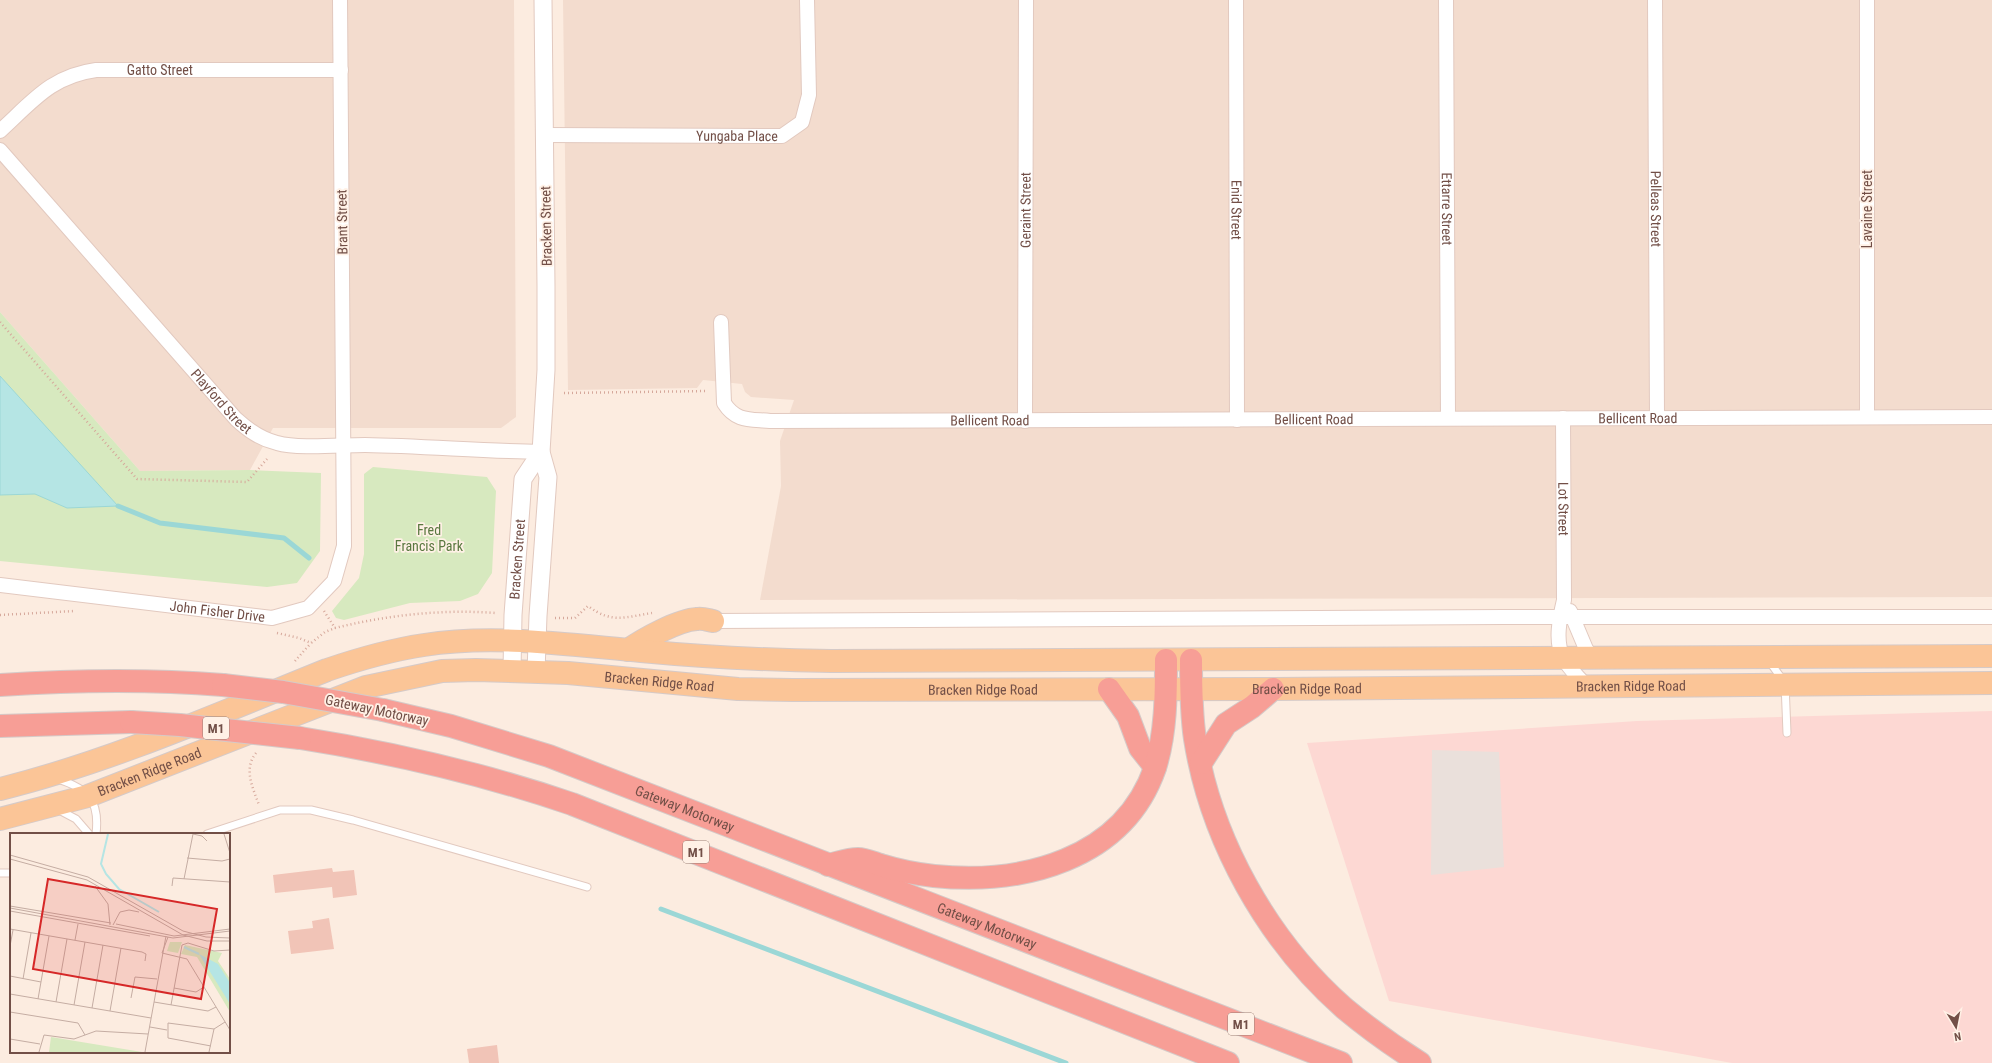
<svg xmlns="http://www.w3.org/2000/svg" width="1992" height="1063" viewBox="0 0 1992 1063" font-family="'Roboto Condensed',sans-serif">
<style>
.residential{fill:#f3dcce}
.commercial{fill:#fdd8d3}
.industrial{fill:#eae0db}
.green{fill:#d7e9bf}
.water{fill:#b5e5e4;stroke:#9bd7d6}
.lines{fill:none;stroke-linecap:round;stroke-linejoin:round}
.stream{stroke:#9bd7d6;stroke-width:5}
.building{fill:#f1c4b7}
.service-casing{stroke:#e2c9bf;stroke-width:9}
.minor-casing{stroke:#e2c9bf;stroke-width:16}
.tertiary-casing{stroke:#e2c9bf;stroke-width:19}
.primary-casing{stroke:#d5cac8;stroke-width:24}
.motorway-casing{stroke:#d5cac8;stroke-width:24}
.path{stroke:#d6a89b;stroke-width:2.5;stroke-dasharray:1 3;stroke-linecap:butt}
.service{stroke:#fff;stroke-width:7}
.minor{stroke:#fff;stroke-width:14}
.tertiary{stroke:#fff;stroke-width:17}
.primary{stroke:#fbc597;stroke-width:22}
.motorway{stroke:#f79e96;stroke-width:22}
.motorway-bridge-casing{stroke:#d5cac8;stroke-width:24;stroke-linecap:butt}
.motorway-bridge{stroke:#f79e96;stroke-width:22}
.labels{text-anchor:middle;stroke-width:3.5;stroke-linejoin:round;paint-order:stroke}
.shield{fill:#fff1e6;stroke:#9c8077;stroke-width:1}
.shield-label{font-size:13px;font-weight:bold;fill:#724f47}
.street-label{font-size:14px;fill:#724f47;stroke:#fff1e6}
.park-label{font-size:14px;fill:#5a7840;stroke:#fff1e6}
.inset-river{fill:none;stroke:#b5e5e4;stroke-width:2}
.inset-road{fill:none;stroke:#c5ada3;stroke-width:1}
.view{fill:#d62828;fill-opacity:0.15;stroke:#d62828;stroke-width:2}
.inset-edge{fill:none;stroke:#724f47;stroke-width:2}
</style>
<rect width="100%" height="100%" fill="#fcece0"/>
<path class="residential" d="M0,0h514l2,417 -15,11h-228l-23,42 -110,1 -140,-159z
M563,0h1429v597l-1232,3 21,-114 -1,-45 14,-41 -43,-3 -6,-5 -3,-8 -39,-4 -6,8 -129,2z"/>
<path class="commercial" d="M1992,711v352h-260l-343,-62 -82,-258 330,-22z"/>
<path class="industrial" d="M1432,750l67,2 5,115 -73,8z"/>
<path class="green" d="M0,312l140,159 110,-1 71,3 -1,78 -23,32 -30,4 -267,-26z
M373,467l114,10 9,14 -4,82 -14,21 -18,7 -50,2 -66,17 -8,-2 -4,-7 27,-33 5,-24v-80z"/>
<path class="water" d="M0,376l118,130 -51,2 -32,-14 -35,1z"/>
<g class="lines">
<path class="stream" d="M118,506l42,17 124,15 25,20
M661,909l405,154"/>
</g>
<path class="building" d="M332,868l1,4 21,-2 3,25 -24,3 -1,-11 -57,6 -2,-18z
M329,918l5,31 -43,5 -3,-23 25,-3 -1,-7z
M497,1045l2,18h-30l-2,-14z"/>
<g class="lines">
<defs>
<path id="service" d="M1769,661l16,22 2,50
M58,779c30,10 42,21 38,55
M59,810l17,9 13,15
M207,834l73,-24h31l42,10 234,67
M0,873h11"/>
<g id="minor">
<path id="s1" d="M1236,0l1,420"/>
<path id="s2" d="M1446,0l2,418"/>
<path id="s3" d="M1655,0l2,418"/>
<path d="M1867,0v417"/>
<path id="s4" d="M0,131c32,-29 51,-55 96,-61h245"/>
<path id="s5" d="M545,135l237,1 20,-14 7,-27 -2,-95"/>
<path id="s6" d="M0,150l236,269c12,11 24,20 41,24 21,6 63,2 88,2 58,1 117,6 176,7"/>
<path id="s7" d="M721,322l3,81c12,19 26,16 46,18l1222,-4"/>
<path id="s8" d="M1563,418l1,182c-4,17 -10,42 0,59 5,10 15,18 22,27"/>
<path id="s9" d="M1025,421l1,-421"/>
<path id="s10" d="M0,585l272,33 36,-10 26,-27 10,-35 -4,-546"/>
<path d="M1570,611l16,38 6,9"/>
<path d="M713,621l791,-4h488"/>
</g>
<g id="tertiary">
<path id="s11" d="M512,671l1,-56 10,-136 18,-27"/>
<path d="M536,672l2,-56 10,-139 -7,-25 5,-82v-84l-3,-286"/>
</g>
<g id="primary">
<path d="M628,650c16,-11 50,-30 69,-31 5,-1 11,1 16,2"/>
<path d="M0,789c113,-28 220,-76 327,-119 32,-11 64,-20 97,-25 70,-11 147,0 217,6 63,6 126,9 190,10l1161,-5"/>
<path id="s12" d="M0,819l88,-23 278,-109 76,-16 34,-1 92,3 170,16 55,1 480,-1 719,-6"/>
</g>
<g id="motorway">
<path d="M1191,660c0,26 0,53 4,79 16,101 72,201 149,269 24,20 49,38 76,55"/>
<path d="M0,685c75,-5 149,-6 223,0"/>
<path d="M1109,689l19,27 12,32 15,19"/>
<path id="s13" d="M383,710l68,16 98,30 792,307"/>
<path d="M0,726l131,-4"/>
<path d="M300,738c95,15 181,35 272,66l656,259"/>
<path d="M1201,763l25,-39 26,-17 21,-18"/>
<path d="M828,865c9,-2 20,-6 30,-6 8,0 18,5 26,7 16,5 33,8 50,10 88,9 189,-16 221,-108 11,-35 11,-72 11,-108"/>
</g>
</defs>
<use href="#service" class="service-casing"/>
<use href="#minor" class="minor-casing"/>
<use href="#tertiary" class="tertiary-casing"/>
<use href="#primary" class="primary-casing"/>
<use href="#motorway" class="motorway-casing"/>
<path class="path" d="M0,322l137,157 110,3 20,-23
M564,393l144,-2
M324,611l11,17
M0,615l75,-4
M555,618h20l13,-12c24,18 37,11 64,7
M277,633l22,5 12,5 14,-11 10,-4c53,-13 107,-19 161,-15
M295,661l16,-18
M256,753c-13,16 -3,35 3,52"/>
<use href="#service" class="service"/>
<use href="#minor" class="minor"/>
<use href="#tertiary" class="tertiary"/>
<use href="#primary" class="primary"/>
<use href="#motorway" class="motorway"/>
<defs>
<path id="motorway-bridge" d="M223,685l60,7 100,18
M131,722l49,3 120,13"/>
</defs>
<use href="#motorway-bridge" class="motorway-bridge-casing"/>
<use href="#motorway-bridge" class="motorway-bridge"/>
</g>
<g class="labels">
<g class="shield">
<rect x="203" y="717" width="26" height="22" rx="3"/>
<rect x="683" y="841" width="26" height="22" rx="3"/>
<rect x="1228" y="1013" width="26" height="22" rx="3"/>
</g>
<g class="shield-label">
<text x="216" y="733">M1</text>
<text x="696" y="857">M1</text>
<text x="1241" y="1029">M1</text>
</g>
<g class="street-label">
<text dy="5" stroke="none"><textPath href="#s4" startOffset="180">Gatto Street</textPath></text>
<text dy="5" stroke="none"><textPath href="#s5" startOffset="192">Yungaba Place</textPath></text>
<text dy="5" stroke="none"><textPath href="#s2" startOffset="209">Ettarre Street</textPath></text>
<text dy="5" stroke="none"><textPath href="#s3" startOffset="209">Pelleas Street</textPath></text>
<text transform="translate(1867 209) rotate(-90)" y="5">Lavaine Street</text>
<text dy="5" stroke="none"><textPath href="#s9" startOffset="211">Geraint Street</textPath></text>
<text dy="5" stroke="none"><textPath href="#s1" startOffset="210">Enid Street</textPath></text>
<text transform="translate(342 222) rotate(-91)" y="5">Brant Street</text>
<text transform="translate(546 226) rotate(-91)" y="5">Bracken Street</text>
<text dy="5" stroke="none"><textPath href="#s6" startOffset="335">Playford Street</textPath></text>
<text dy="5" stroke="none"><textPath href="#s7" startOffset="1001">Bellicent Road</textPath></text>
<text dy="5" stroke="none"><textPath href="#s7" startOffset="677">Bellicent Road</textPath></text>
<text dy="5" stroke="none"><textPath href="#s7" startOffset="353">Bellicent Road</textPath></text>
<text dy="5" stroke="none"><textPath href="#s8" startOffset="91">Lot Street</textPath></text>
<text dy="5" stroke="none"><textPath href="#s11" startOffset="112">Bracken Street</textPath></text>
<text dy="5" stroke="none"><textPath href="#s10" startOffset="219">John Fisher Drive</textPath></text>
<text dy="5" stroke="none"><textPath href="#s12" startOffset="685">Bracken Ridge Road</textPath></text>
<text dy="5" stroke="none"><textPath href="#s12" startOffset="1657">Bracken Ridge Road</textPath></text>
<text dy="5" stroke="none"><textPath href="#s12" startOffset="1333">Bracken Ridge Road</textPath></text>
<text dy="5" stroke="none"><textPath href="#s12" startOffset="1009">Bracken Ridge Road</textPath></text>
<text transform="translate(377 710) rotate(12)" y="5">Gateway Motorway</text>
<text dy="5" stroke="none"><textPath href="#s12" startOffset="157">Bracken Ridge Road</textPath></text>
<text dy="5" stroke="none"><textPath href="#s13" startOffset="318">Gateway Motorway</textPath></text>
<text dy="5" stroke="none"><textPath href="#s13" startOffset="642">Gateway Motorway</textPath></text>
</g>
<g class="park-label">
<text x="429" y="535">Fred<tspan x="429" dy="16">Francis Park</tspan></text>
</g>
</g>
<g transform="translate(10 833)">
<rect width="220" height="220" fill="#fcece0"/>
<path d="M160,109h12l-4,11 -11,-2zM175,112l37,8 -4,8 12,18v33l-33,-55 -16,-3zM41,204l91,15h-93z" fill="#d7e9bf"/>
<path d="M189,121l19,10 12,19v21z" fill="#b5e5e4"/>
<path class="inset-river" d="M98,1l-7,30 5,10 13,15 40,23M174,114l15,7"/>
<path class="inset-road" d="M183,1l9,2 5,5M214,1l6,19M0,22l78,22 95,54 23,6 24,1M177,25l35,3 8,-2M0,26l77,21 96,55 24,6h23M174,46l9,-45M85,53l13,18 2,21M162,53l1,-8 57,4M0,73l101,17M0,75l163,30 57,-7M0,78l140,25M106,91l58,12 56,-7M103,92l7,-13 9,-2 10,2M0,96l132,23 4,2 -1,7M65,107l3,-16M0,113l3,-16M152,120l25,6 43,71M152,120l6,-16M0,143l31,6M13,146l8,-46M164,155l22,4 8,-5M0,161l141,24M121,165l4,-21 22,2M28,166l11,-63M46,169l11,-63M144,169l54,9 8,-4M64,172l11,-63M161,172l11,-60 6,-2 26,8 16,-1M82,175l11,-63M100,178l11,-63M0,179l68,11 7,12M140,194l17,3M0,206l30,5M201,213l-43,-8v-15l46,6M29,219l5,-17 30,4 22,-8 52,3M135,219l21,-116M199,219l5,-23 11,-7"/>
<path class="view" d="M38,46l169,30 -16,90 -168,-30z"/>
<rect width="220" height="220" class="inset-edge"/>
</g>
<g transform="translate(1956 1027) rotate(170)" stroke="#fff1e6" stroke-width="3" paint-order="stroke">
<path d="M0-3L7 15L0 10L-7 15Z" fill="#724f47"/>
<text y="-6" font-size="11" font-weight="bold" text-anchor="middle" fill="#724f47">N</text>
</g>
</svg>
